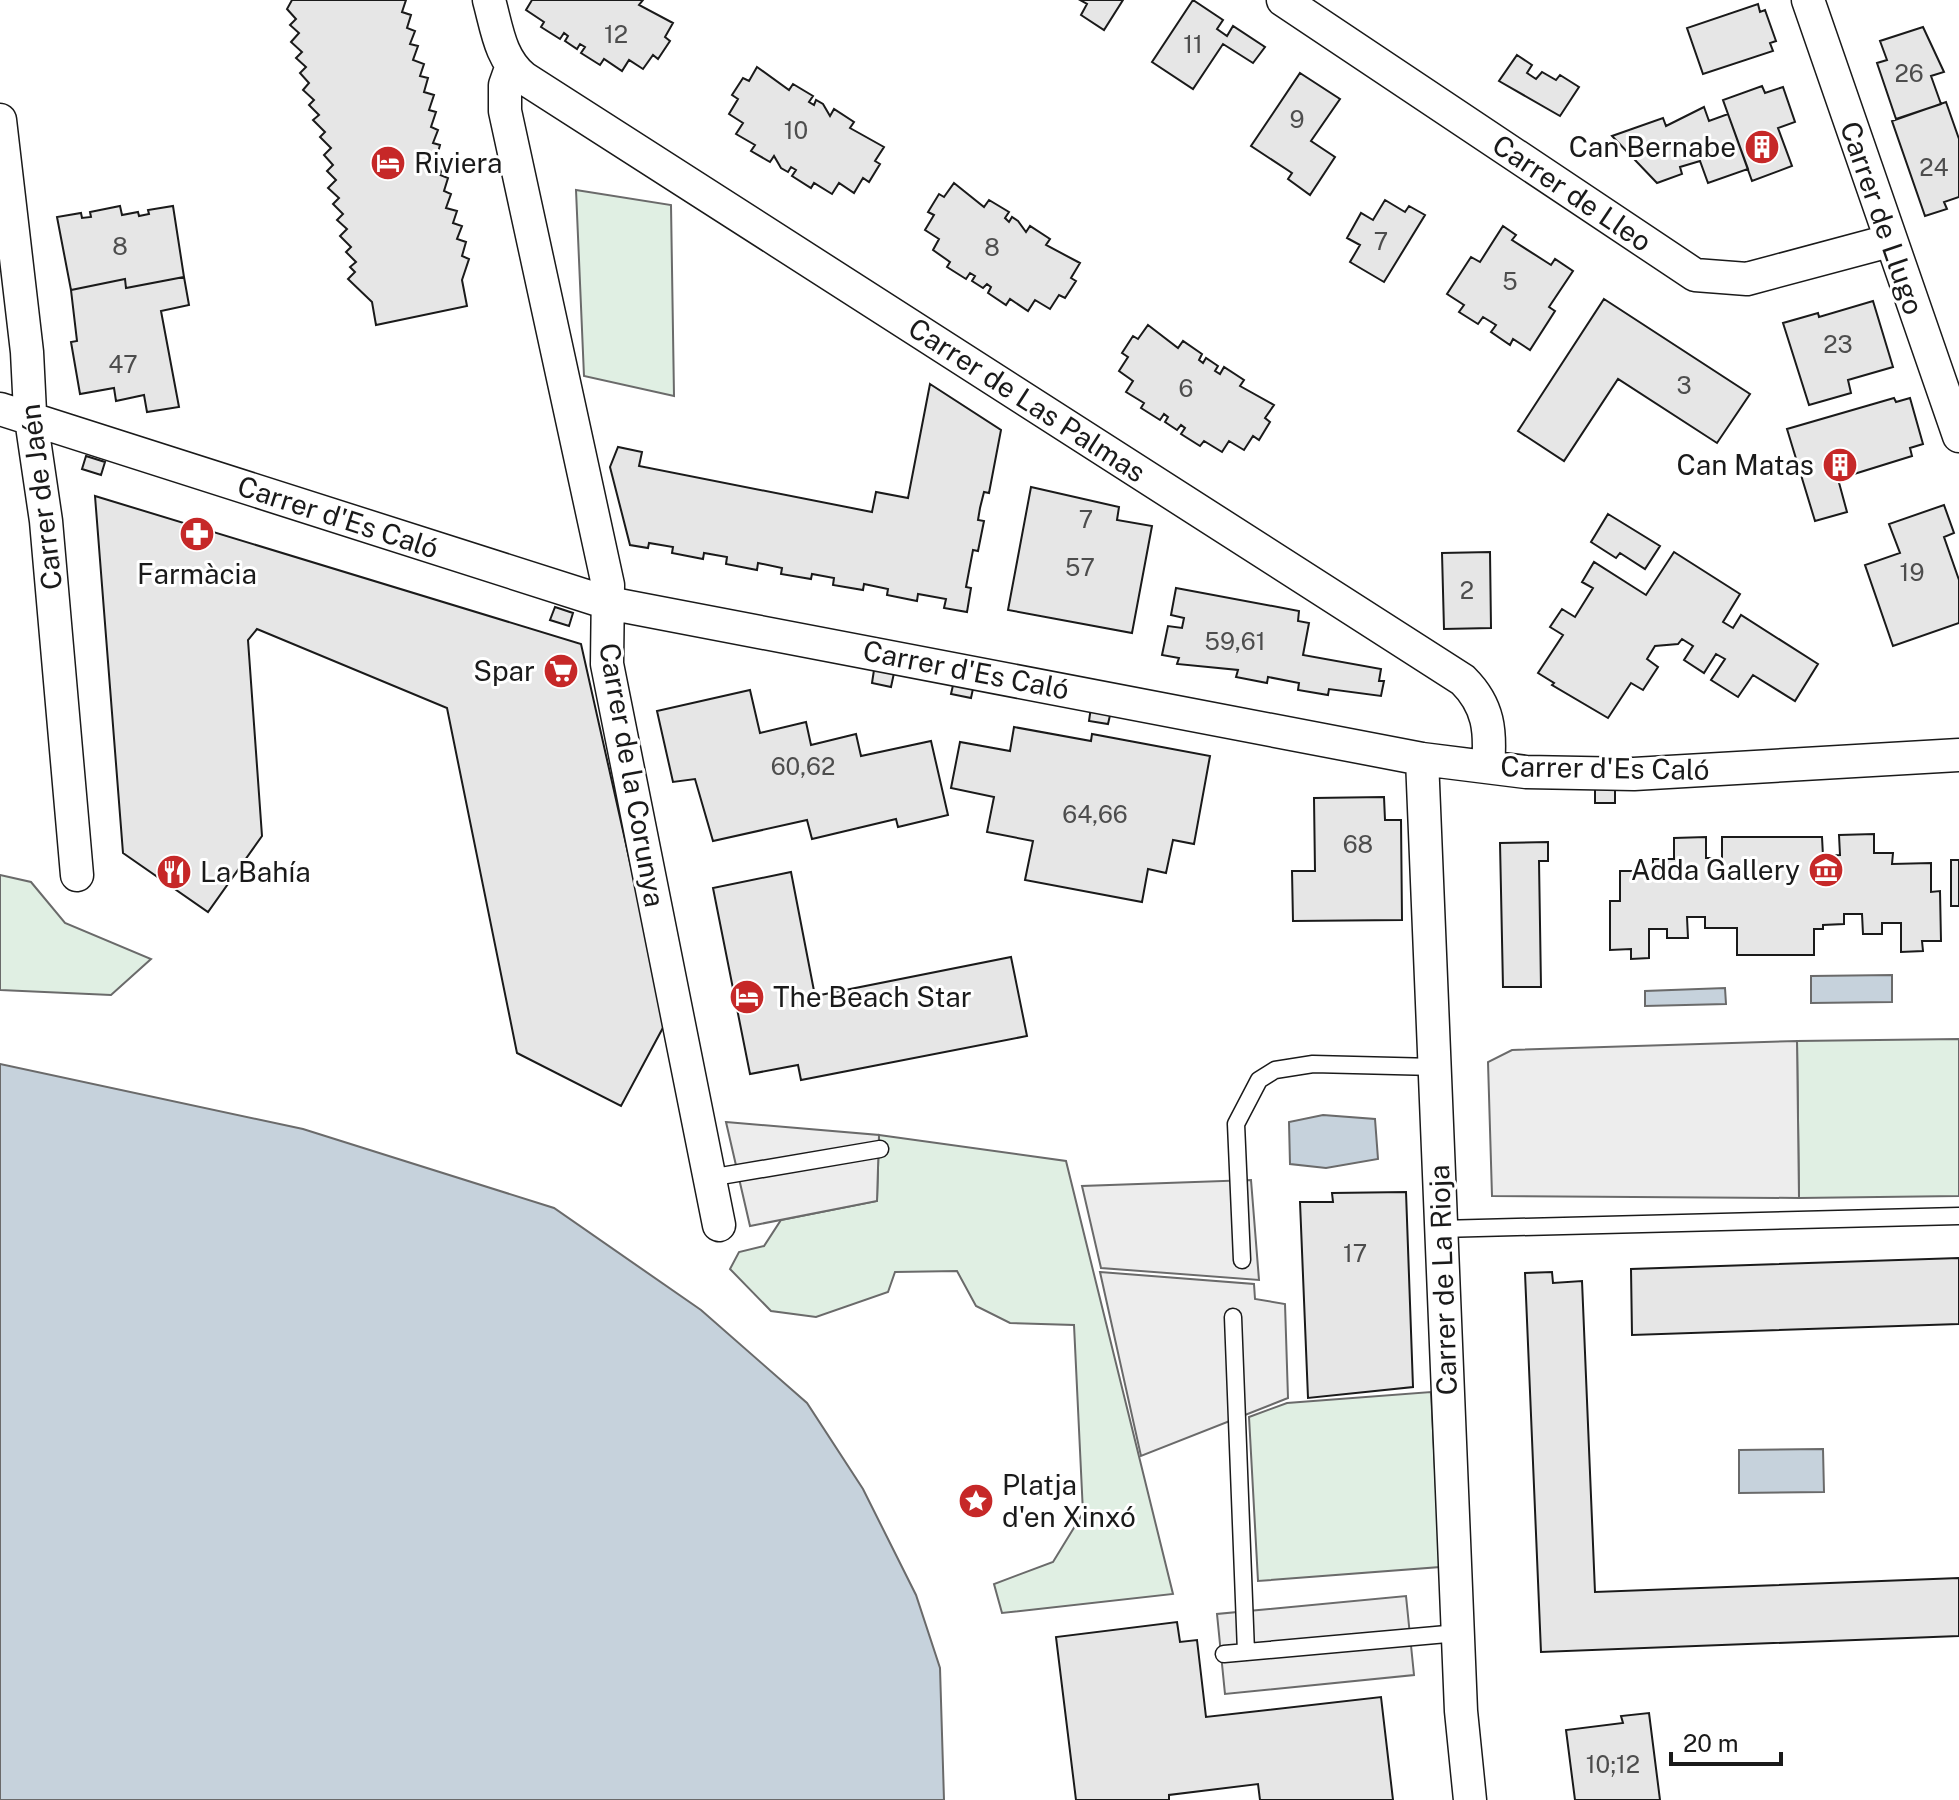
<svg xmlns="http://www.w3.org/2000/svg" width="1959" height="1800" viewBox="0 0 1959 1800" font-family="'Public Sans',sans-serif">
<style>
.green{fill:#e0efe3;stroke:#6a6a6a;stroke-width:2}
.parking{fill:#ededed;stroke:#6a6a6a;stroke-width:2}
.water{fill:#c6d2dc;stroke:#6a6a6a;stroke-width:2}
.building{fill:#e6e6e6;stroke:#1a1a1a;stroke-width:2}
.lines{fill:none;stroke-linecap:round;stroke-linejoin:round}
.lane-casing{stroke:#1a1a1a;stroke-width:19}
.street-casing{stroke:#1a1a1a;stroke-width:35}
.lane{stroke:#fff;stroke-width:16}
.street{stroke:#fff;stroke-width:32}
.labels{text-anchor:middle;stroke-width:6;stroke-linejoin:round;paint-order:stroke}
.number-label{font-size:24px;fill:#4d4d4d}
.poi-label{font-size:28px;fill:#1a1a1a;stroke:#fff;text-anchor:end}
.street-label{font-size:28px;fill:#1a1a1a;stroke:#fff}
</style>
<rect width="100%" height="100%" fill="#fff"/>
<path class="green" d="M576,190l95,15 3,191 -90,-20z
M0,875l31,7 34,41 86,36 -40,36 -111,-5z
M1959,1039v157l-160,2 -2,-157z
M879,1135l187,26 107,433 -171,19 -8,-29 59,-22 30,-49 -9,-188 -64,-2 -34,-17 -19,-35 -62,1 -7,20 -72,25 -45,-6 -41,-42 9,-17 25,-6 17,-26 96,-19z
M1431,1392l9,175 -182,14 -9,-164 38,-14z"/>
<path class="parking" d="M1797,1041l2,157 -307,-2 -4,-134 24,-12z
M726,1122l153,13 -2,66 -127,25z
M1251,1180l8,100 -158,-12 -19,-82z
M1100,1272l154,12 1,15 30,5 3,94 -147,58z
M1406,1596l8,79 -189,19 -8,-80z"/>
<path class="water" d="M1892,975v27l-81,1v-27z
M1725,988l1,16 -81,2v-15z
M0,1064l303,65 251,79 147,102 106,93 56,86 53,106 24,73 4,132h-944z
M1323,1115l52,4 3,40 -52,9 -36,-4 -1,-42z
M1823,1449l1,43 -85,1v-43z"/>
<path class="building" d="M292,0h114l-4,12 9,3 -4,13 8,3 -5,13 8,2 -5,14 11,4 -4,12 8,2 -4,14 10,3 -5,15 7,2 -5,15 7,3 -5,13 7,2 -4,15 8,2 -4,13 8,3 -4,13 7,3 -5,14 11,3 -4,12 9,3 -5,13 9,3 -4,14 7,3 -7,21 5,26 -91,19 -4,-23 -24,-23 7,-7 -5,-5 6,-5 -10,-10 5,-5 -11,-11 7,-7 -10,-9 6,-6 -10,-10 6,-6 -11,-10 8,-8 -9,-9 6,-6 -9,-10 7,-7 -11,-11 5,-5 -12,-12 6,-5 -10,-10 5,-5 -11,-10 6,-7 -9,-10 6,-6 -10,-9 6,-6 -11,-10 8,-9 -9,-8 6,-6 -9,-10z
M532,0h111l-4,5 34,18 -8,14 5,4 -12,18 -5,-4 -10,14 -14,-9 -7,11 -18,-12 -4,6 -19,-12 4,-6 -5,-3 -3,5 -12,-8 3,-5 -4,-3 -4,6 -19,-12 3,-5 -18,-12z
M1080,0h43l-19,30 -23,-15 6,-11z
M1193,0l30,20 -6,9 10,7 6,-10 32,21 -12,16 -30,-19 -30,45 -41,-27z
M1758,4l2,8 5,-2 11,31 -6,2 3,8 -70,23 -16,-46z
M1923,27l21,45 -13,4 10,28 -45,15 -19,-56 10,-3 -7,-19z
M1517,55l15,10 -5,8 9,6 6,-7 14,8 4,-5 19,12 -19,29 -61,-35z
M757,67l32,23 4,-6 20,12 -4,6 5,3 2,-5 7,4 7,12 4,-7 20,13 -4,6 34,19 -9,14 5,3 -11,18 -6,-4 -9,15 -15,-10 -7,11 -18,-11 -3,5 -19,-12 4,-6 -5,-3 -3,5 -7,-4 -7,-12 -4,6 -19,-11 4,-6 -19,-11 7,-11 -14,-9 9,-15 -6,-4 11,-17 6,3z
M1300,73l40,26 -29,42 24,16 -25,38 -22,-16 4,-6 -41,-27z
M1762,86l3,7 18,-6 12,35 -17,6 14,38 -40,15 -29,-81z
M1946,102l13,37v58l-15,5 3,7 -22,7 -33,-95z
M1704,107l5,14 19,-7 20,55 -40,14 -8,-22 -20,6 2,7 -25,9 -45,-47 51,-18 3,8z
M954,183l30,24 5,-7 20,12 -4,6 4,4 3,-5 6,4 8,11 4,-6 20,13 -4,6 34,18 -9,15 5,3 -11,17 -6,-3 -9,14 -15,-9 -7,11 -18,-12 -4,6 -18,-12 3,-6 -4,-3 -4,4 -11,-7 3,-5 -5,-3 -4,6 -19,-12 3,-5 -17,-12 6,-11 -14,-9 9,-15 -6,-3 11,-18 5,3z
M1385,200l20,12 4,-6 16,9 -41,67 -34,-20 10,-17 -13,-7 14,-25 12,7z
M120,206l2,9 16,-3 1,4 10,-2 -1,-4 25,-4 11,71 -58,11 -1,-9 -54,11 -14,-73 24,-4 1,5 9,-1 -1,-5z
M1503,226l13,9 -4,5 39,25 4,-6 18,12 -24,36 6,4 -25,39 -17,-11 -3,6 -19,-13 5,-7 -13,-8 -5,7 -19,-12 5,-7 -17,-11 24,-37 9,5z
M184,277l5,28 -28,6 18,96 -32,5 -3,-17 -28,6 -2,-13 -34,6 -9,-52 6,-1 -6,-51 54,-11 1,9z
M1604,299l146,95 -33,49 -99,-64 -54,82 -46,-30z
M1873,301l20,66 -45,13 3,13 -42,12 -26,-82 35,-10 1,4z
M1148,325l30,23 5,-7 19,13 -3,6 4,3 3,-5 12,8 -3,5 5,3 4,-7 20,13 -4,6 34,19 -9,13 5,4 -11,18 -6,-4 -9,14 -15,-9 -7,11 -18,-11 -4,5 -19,-12 4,-6 -4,-3 -4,5 -12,-8 3,-5 -4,-3 -4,6 -19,-12 3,-5 -18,-11 7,-11 -14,-10 9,-14 -6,-4 11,-17 5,3z
M930,384l71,46 -12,63 -5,-1 -4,16 -2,12 6,1 -6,30 -5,-1 -7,37 5,1 -4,24 -23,-4 2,-9 -28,-5 -1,7 -30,-6 1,-6 -24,-5 -1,6 -30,-5 1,-7 -22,-4 -1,5 -30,-5 1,-6 -24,-5 -1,7 -31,-6 1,-7 -23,-4 -1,6 -31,-6 1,-6 -24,-4 -1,5 -18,-3 -20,-78 8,-20 24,5 -3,14 233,46 4,-20 32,6z
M1894,398l2,4 14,-4 13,46 -13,4 2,8 -74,23 9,33 -32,9 -28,-92z
M86,456l19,6 -4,13 -19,-6z
M1031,487l88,20 -2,13 35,6 -20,107 -124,-23z
M95,496l486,148 85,378 -45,84 -104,-53 -70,-345 -190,-79 -9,11 14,196 -54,76 -85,-59z
M1944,505l10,28 -10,4 15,43v43l-66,23 -28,-81 35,-12 -11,-29z
M1608,514l52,32 -15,23 -25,-16 -4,5 -25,-16z
M1490,552l1,76 -47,1 -2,-76z
M1674,552l66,42 -17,28 10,6 8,-13 77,49 -23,37 -42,-26 -15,22 -27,-17 14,-21 -9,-5 -12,19 -20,-13 9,-14 -11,-7 -4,5 -23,2 -8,13 11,8 -15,23 -12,-7 -23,35 -56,-33 2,-2 -16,-10 25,-38 -13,-8 12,-18 13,8 18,-29 -11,-6 12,-20 52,33z
M1176,588l123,23 -1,10 11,2 -6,32 78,14 -2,12h5l-3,15 -52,-7 -1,6 -30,-5 1,-7 -31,-6 -1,6 -31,-6 2,-7 -61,-6 2,-6 -17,-3 6,-29 14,2 2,-10 -13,-3z
M555,607l18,6 -4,13 -19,-6z
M874,670l20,3 -3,14 -19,-4z
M954,681l20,3 -3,14 -20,-4z
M750,690l10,43 46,-11 5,23 45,-11 5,22 70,-15 17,74 -50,12 -2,-8 -84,20 -5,-19 -94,21 -18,-62 -22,3 -16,-71z
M1091,707l20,4 -3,13 -19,-3z
M1014,727l77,14 1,-7 118,22 -16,88 -21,-4 -7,33 -18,-4 -6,33 -117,-22 8,-39 -46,-9 7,-35 -43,-9 9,-46 50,9z
M1595,789h20v14h-20z
M1384,797l1,23h16l1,100 -109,1 -1,-50h23l-1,-73z
M1874,834v19h19l-1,11 39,-1v29l9,-1 1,50h-19l1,10 -22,1v-29h-19v11h-19l-1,-20h-18v10l-21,1v4h-9v26h-77v-27h-32v-11h-18l1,21h-21v-9h-18v29l-18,1v-10l-21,1v-49h10v-30h33v-12h21v-21l32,-1v21h16v-21h100l1,19 17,-1 -1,-20z
M1548,842v19h-9l2,126h-38l-3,-144z
M1951,860h8v46h-8z
M791,872l24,124 196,-39 16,79 -226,44 -3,-15 -48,9 -37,-186z
M1406,1192l7,195 -105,11 -8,-196h33l-1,-9z
M1959,1258v66l-327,11 -1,-66z
M1552,1272l1,11 29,-2 13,311 364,-14v58l-418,16 -16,-379z
M1177,1622l3,20 17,-2 9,77 175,-20 12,103h-133l-2,-16 -89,11v5h-93l-20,-163z
M1649,1713l11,87h-85l-9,-70 57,-7 -2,-7z"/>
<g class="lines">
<defs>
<path id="lane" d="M709,1178l171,-29
M1440,1229l519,-13
M1242,1260l-6,-136 23,-44 16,-10 38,-6 122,3
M1233,1317l13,335
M1224,1654l234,-21"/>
<path id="street" d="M489,0c8,29 11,59 35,78l939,602c26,26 28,51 25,87
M1283,0l412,275 52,4 142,-38
M1808,0l151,436
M511,68l-6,17v26l103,474 -1,79 112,561
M0,120l27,232 3,60 16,109 31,354
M0,409l608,194 814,156 104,13 108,2 325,-19
M1422,759l39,952 9,89"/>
</defs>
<use href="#lane" class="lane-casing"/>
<use href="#street" class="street-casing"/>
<use href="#lane" class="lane"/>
<use href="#street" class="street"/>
</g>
<defs>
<symbol id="building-disc" viewBox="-11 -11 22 22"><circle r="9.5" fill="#c62828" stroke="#fff"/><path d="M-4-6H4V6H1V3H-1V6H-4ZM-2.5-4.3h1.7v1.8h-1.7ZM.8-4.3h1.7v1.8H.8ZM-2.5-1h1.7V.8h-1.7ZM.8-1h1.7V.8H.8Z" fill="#fff"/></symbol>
<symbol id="hotel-disc" viewBox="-11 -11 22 22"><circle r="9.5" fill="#c62828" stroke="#fff"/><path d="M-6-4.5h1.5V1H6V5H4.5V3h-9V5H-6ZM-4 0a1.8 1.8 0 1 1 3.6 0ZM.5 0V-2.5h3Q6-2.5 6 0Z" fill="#fff"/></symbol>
<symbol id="pharmacy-disc" viewBox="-11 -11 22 22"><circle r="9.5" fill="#c62828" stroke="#fff"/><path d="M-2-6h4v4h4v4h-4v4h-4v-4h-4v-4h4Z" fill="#fff"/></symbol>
<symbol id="supermarket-disc" viewBox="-11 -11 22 22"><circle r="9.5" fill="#c62828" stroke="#fff"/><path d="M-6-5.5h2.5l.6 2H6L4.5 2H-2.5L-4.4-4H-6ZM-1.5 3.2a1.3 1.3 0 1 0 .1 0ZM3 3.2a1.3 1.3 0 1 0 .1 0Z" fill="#fff"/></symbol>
<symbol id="museum-disc" viewBox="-11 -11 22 22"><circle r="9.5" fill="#c62828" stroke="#fff"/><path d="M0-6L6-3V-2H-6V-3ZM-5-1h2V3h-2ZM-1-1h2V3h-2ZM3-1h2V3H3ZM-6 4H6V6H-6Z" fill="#fff"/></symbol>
<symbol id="restaurant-disc" viewBox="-11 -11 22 22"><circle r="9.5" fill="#c62828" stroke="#fff"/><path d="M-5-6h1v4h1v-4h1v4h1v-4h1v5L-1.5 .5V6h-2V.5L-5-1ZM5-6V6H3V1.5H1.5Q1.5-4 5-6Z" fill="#fff"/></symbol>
<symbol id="sight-disc" viewBox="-11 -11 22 22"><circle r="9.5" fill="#c62828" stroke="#fff"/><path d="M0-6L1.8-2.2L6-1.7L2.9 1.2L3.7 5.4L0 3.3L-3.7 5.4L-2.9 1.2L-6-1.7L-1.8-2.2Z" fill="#fff"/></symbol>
</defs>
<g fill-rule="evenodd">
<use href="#building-disc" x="1742" y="127" width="40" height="40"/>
<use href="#hotel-disc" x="368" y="143" width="40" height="40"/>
<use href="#building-disc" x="1820" y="445" width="40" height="40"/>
<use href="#pharmacy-disc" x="177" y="514" width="40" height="40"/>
<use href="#supermarket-disc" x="541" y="651" width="40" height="40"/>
<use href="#museum-disc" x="1806" y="850" width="40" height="40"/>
<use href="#restaurant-disc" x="154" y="852" width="40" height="40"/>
<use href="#hotel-disc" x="727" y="977" width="40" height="40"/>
<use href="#sight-disc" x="956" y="1481" width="40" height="40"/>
</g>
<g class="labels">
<g class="number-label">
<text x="616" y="43">12</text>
<text x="1193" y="53">11</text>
<text x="1909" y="82">26</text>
<text x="1297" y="128">9</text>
<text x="796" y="139">10</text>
<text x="1934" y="176">24</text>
<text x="1381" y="250">7</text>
<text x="120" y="255">8</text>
<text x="992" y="256">8</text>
<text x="1510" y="290">5</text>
<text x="1838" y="353">23</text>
<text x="123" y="373">47</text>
<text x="1684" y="394">3</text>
<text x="1186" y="397">6</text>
<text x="1086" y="528">7</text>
<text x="1080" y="576">57</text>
<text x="1912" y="581">19</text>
<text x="1467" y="599">2</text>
<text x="1235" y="650">59,61</text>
<text x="803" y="775">60,62</text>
<text x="1095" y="823">64,66</text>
<text x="1358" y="853">68</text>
<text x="1355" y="1262">17</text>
<text x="1613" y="1773">10;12</text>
</g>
<g class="poi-label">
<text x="1736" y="157">Can Bernabe</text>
<text x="414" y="173" text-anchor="start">Riviera</text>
<text x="1814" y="475">Can Matas</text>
<text x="197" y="584" text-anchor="middle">Farmàcia</text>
<text x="535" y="681">Spar</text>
<text x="1800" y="880">Adda Gallery</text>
<text x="200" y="882" text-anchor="start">La Bahía</text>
<text x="773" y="1007" text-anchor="start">The Beach Star</text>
<text x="1002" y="1495" text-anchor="start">Platja<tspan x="1002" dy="32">d'en Xinxó</tspan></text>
</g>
<g class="street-label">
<text transform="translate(1572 193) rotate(34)" y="10">Carrer de Lleo</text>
<text transform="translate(1882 218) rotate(71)" y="10">Carrer de Llugo</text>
<text transform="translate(1027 400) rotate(33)" y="10">Carrer de Las Palmas</text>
<text transform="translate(41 497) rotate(-97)" y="10">Carrer de Jaén</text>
<text transform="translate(338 517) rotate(18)" y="10">Carrer d'Es Caló</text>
<text transform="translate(966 670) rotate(11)" y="10">Carrer d'Es Caló</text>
<text transform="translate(1605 768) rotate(1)" y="10">Carrer d'Es Caló</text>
<text transform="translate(632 775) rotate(80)" y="10">Carrer de la Corunya</text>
<text transform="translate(1443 1280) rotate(-92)" y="10">Carrer de La Rioja</text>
</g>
</g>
<path d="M1671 1752v12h110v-12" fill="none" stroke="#1a1a1a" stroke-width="4"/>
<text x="1683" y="1752" font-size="24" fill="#1a1a1a" stroke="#ffffff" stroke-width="6" paint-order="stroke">20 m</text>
</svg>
